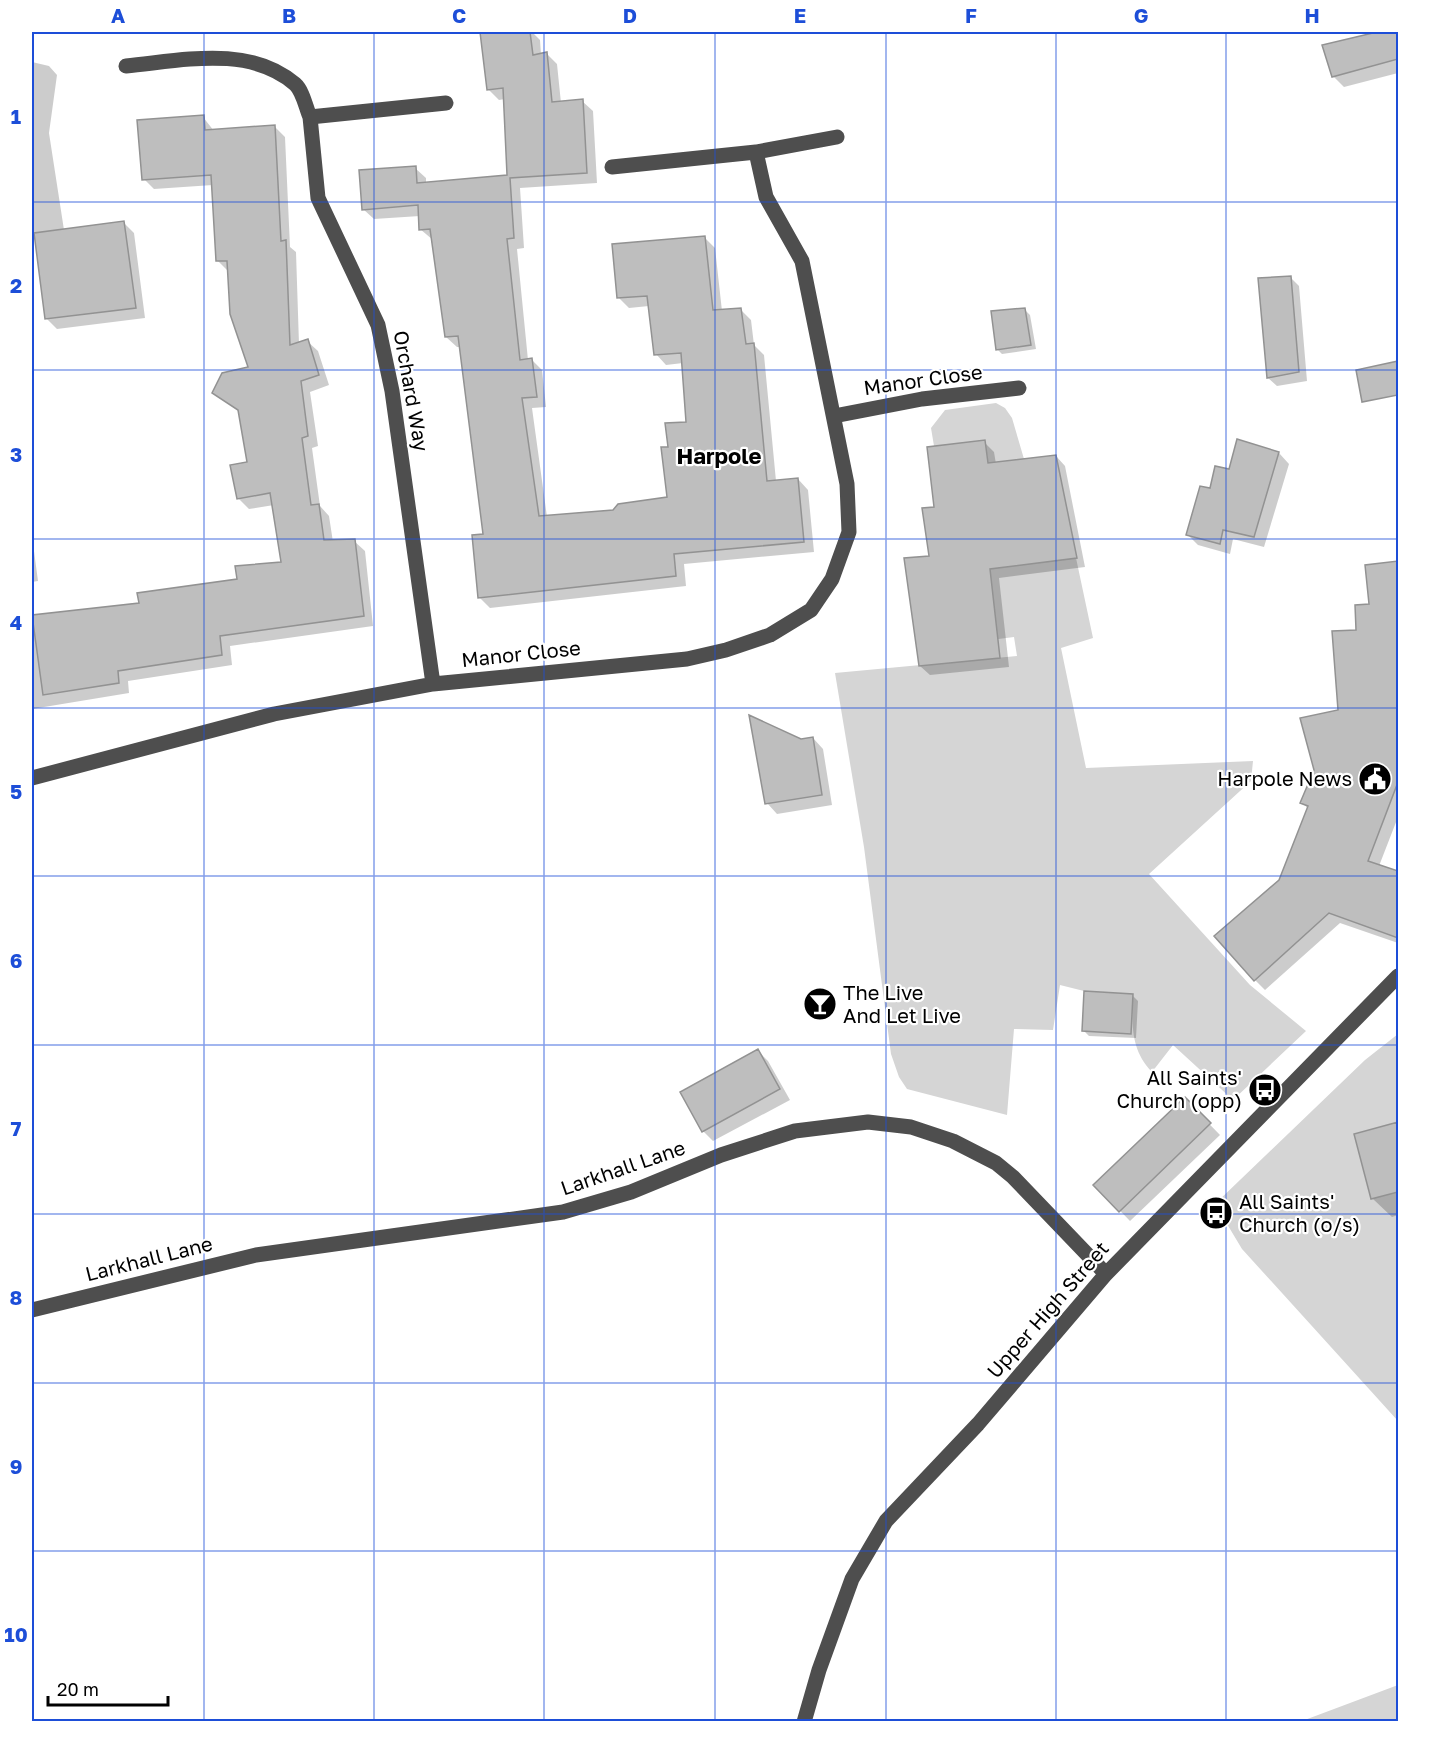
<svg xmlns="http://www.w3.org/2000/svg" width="1430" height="1753" viewBox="0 0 1430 1753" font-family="'Golos Text',sans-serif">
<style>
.green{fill:#d5d5d5}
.shadow{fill:#0003}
.building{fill:#bebebe;stroke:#929292;stroke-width:1.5}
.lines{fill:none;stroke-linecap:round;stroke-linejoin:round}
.minor{stroke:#4e4e4e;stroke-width:15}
.grid{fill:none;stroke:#1d4ed8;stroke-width:1.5;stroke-opacity:0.55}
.labels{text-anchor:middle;stroke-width:4.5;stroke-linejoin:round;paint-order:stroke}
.street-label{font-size:20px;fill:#000;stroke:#fff}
.poi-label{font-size:20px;fill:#000;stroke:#fff;text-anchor:end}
.quarter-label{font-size:22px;font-weight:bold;fill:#000;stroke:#fff}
.neatline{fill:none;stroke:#1d4ed8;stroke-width:2}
.grid-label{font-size:20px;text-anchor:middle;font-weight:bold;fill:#1d4ed8}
</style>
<rect width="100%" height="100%" fill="#fff"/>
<path class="green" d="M996,403l9,5 7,10 12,41 52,99 17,80 -32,10 25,120 167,-7 -2,20 -102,93 101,111 56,46 -73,69 -60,-55 -21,27c-22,-23 -20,-48 -19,-78l-49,-3 -24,-6 -7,45 -39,-1 -7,86 -100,-26 -8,-12 -8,-23 -27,-207 -29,-174 182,-17 -3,-19 -31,4 13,-16 -8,-63 6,-61 -9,-60 -51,5 -3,-18 14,-18z
M1398,1034v387l-156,-172 -27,-45 150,-144z
M1398,1685v36h-96z"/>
<path class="shadow" d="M130,32h44v1h-42z
M502,32h30l8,8 1,15 6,-1 10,10 4,39 21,-2 11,10 4,72 -77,5 4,60 -7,1 11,111h4l10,10 4,37 -14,1 15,109 66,-6 56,-13 1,-50 18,-25 -5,-60 -17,2 -10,-11 -7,-48 -20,2 -10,-10 85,-61 11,11 7,63 18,-2 11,11 3,25 10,10 12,126 22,-2 10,11 6,62 -130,12 2,22 -196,22 -11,-11 5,-61 -24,-189h-3l-11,-10 -13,-97 -13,-11v-13l-46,3 -11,-10 52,-41 11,10v6l82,-7 -3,-78 -6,1 -11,-11 -6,-56z
M1380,32h18v41l-54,14 -11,-11z
M32,62l17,4 8,9 -8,58 15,97 59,-8 11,11 11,85 -88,11 -11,-11 -10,-82 -4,1z
M203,117l11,14 60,-5 11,11 5,110 6,5 3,92 8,-3 11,10 11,34 -19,7 8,54 -6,2 8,58 9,10 4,26 21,-1 11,10 8,75 -143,20 2,19 -104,16 1,12 -97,16v-93l108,-12 99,-24 44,-17 -9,-58 -25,4 -11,-11 10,-34 -7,-51 -27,-20 36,-25 -22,-97 -10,-10 -5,-76 -59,4 -10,-10z
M1291,278l8,8 8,95 -30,5 -9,-8z
M1025,310l5,5 6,34 -34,5 -5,-5z
M984,442l10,10 2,12 60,-8 9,10 20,101 -86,11 10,89 -79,8 -10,-9 15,-158z
M1279,453l10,11 -25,83 -31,-8 -3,15 -32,-9 -10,-10 42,-65z
M32,536l6,45 -6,1z
M1398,563v254l-19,49 19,7v70l-58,-20 -75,67 -10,-10 25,-99 29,-72 -7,-6 37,-92 19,-80 13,-26 -5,-39z
M813,738l10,11 9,56 -55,9 -10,-11 34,-62z
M1133,996l5,5 -2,37 -47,-2 -5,-5z
M758,1051l10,10 22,39 -77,41 -10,-10z
M1185,1099l35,36 -90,86 -35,-36z
M1398,1123v92l-6,2 -19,-18 -18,-64z"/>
<path class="building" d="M480,32h50l3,23 14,-3 5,50 31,-3 4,74 -77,5 4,60 -7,1 13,121 12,-2 5,39 -15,1 17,118 74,-6 5,-6 49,-7 -6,-50h7l-3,-24 21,-1 -5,-69 -27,2 -7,-59 -30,2 -5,-54 93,-8 8,74 28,-2 5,36 8,-1 13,138 31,-3 6,64 -130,12 2,22 -198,22 -6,-63 11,-1 -25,-198 -13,1 -15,-108 -11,1 -1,-25 -56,5 -3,-40 57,-4 1,17 90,-8 -4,-87 -16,2z
M1377,32h21v27l-66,18 -10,-32z
M204,115l1,15 70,-5 6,116 5,-1 4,105 18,-6 11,36 -18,6 7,55 -6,2 9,67 8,-1 5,36 31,-1 9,77 -144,20 2,19 -104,16 1,12 -76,12 -11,-80 107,-12 -2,-10 100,-14 -2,-13 46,-4 -11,-69 -33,6 -7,-34 17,-3 -9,-52 -26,-17 10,-20 26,-6 -18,-53 -3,-53h-11l-5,-86 -69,5 -5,-60z
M124,221l12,87 -91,11 -11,-86z
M1291,276l8,96 -32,6 -9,-100z
M1025,308l6,37 -35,5 -5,-39z
M1398,361v34l-36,7 -6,-32z
M1237,439l42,13 -25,85 -31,-7 -3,14 -34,-9 14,-49 10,2 5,-22 14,3z
M985,440l3,23 68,-8 21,103 -87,11 10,89 -81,8 -15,-108 25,-2 -7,-48 12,-1 -7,-60z
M1398,561v221l-30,79 30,10v67l-69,-25 -75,68 -40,-45 65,-56 29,-74 -8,-3 14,-33 -14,-52 38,-8 -6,-79 24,-1 -1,-25 14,-1 -4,-39z
M749,715l52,24 12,-2 9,58 -57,9z
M1084,991l49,3 -2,40 -49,-3z
M758,1049l22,40 -78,43 -22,-40z
M1185,1097l26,26 -92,89 -26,-27z
M1398,1122v70l-27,7 -17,-65z"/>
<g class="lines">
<path class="minor" d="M126,66c54,-5 123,-22 169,18 8,7 11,24 15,33l136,-14
M310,117l8,81 60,127 14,66 41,293
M612,167l144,-15 81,-15
M834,416l88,-17 97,-11
M32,778l242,-64 159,-30 254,-25 39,-9 44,-15 41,-25 21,-31 17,-47 -2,-48 -45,-223 -36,-64 -10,-45
M32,1310l224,-55 307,-43 68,-20 90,-37 74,-24 73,-9 43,5 42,14 43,22 17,14 93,97
M804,1722l15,-52 33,-91 34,-58 92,-97 128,-150 292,-298"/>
</g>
<path class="grid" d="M204,32v1690M374,32v1690M544,32v1690M715,32v1690M886,32v1690M1056,32v1690M1226,32v1690M32,202h1366M32,370h1366M32,539h1366M32,708h1366M32,876h1366M32,1045h1366M32,1214h1366M32,1383h1366M32,1551h1366"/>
<defs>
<symbol id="civic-disc" viewBox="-11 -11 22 22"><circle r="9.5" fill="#000" stroke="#fff"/><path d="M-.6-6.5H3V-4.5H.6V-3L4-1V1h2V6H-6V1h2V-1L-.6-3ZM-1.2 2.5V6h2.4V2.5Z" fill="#fff"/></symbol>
<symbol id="bar-disc" viewBox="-11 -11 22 22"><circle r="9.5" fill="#000" stroke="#fff"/><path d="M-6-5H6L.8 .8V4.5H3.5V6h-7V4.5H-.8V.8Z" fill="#fff"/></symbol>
<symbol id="bus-disc" viewBox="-11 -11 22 22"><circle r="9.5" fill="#000" stroke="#fff"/><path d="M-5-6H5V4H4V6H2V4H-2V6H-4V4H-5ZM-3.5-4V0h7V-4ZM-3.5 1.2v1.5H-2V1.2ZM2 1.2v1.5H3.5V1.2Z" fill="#fff"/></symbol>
</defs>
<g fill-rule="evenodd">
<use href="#civic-disc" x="1356" y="760" width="38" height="38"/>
<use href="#bar-disc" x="801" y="985" width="38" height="38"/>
<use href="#bus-disc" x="1246" y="1071" width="38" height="38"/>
<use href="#bus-disc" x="1197" y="1194" width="38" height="38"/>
</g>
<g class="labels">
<g class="street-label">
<text transform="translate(923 380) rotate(-8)" y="7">Manor Close</text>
<text transform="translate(411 391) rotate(80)" y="7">Orchard Way</text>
<text transform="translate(521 654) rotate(-6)" y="7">Manor Close</text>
<text transform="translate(623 1168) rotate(-19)" y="7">Larkhall Lane</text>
<text transform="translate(149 1259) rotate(-14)" y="7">Larkhall Lane</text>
<text transform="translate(1048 1310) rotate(-49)" y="7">Upper High Street</text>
</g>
<g class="poi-label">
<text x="1352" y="786">Harpole News</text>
<text x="843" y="1000" text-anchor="start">The Live<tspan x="843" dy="23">And Let Live</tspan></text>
<text x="1242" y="1085">All Saints'<tspan x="1242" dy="23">Church (opp)</tspan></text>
<text x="1239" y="1209" text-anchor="start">All Saints'<tspan x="1239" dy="23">Church (o/s)</tspan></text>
</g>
<g class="quarter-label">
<text x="719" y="464">Harpole</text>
</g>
</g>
<rect width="1430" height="1753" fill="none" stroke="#ffffff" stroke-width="66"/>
<path d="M48 1696v9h120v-9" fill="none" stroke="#000000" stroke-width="3"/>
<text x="57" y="1696" font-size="18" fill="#000000" stroke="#ffffff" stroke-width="4.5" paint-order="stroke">20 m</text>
<rect x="33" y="33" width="1364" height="1687" class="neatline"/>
<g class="grid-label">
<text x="118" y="23">A</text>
<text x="289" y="23">B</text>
<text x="459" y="23">C</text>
<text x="630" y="23">D</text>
<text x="800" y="23">E</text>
<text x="971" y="23">F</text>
<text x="1141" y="23">G</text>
<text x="1312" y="23">H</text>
<text x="16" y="124">1</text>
<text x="16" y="293">2</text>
<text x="16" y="462">3</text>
<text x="16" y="630">4</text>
<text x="16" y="799">5</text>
<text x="16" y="968">6</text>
<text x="16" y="1136">7</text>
<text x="16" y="1305">8</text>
<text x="16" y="1474">9</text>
<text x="16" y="1642">10</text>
</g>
</svg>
